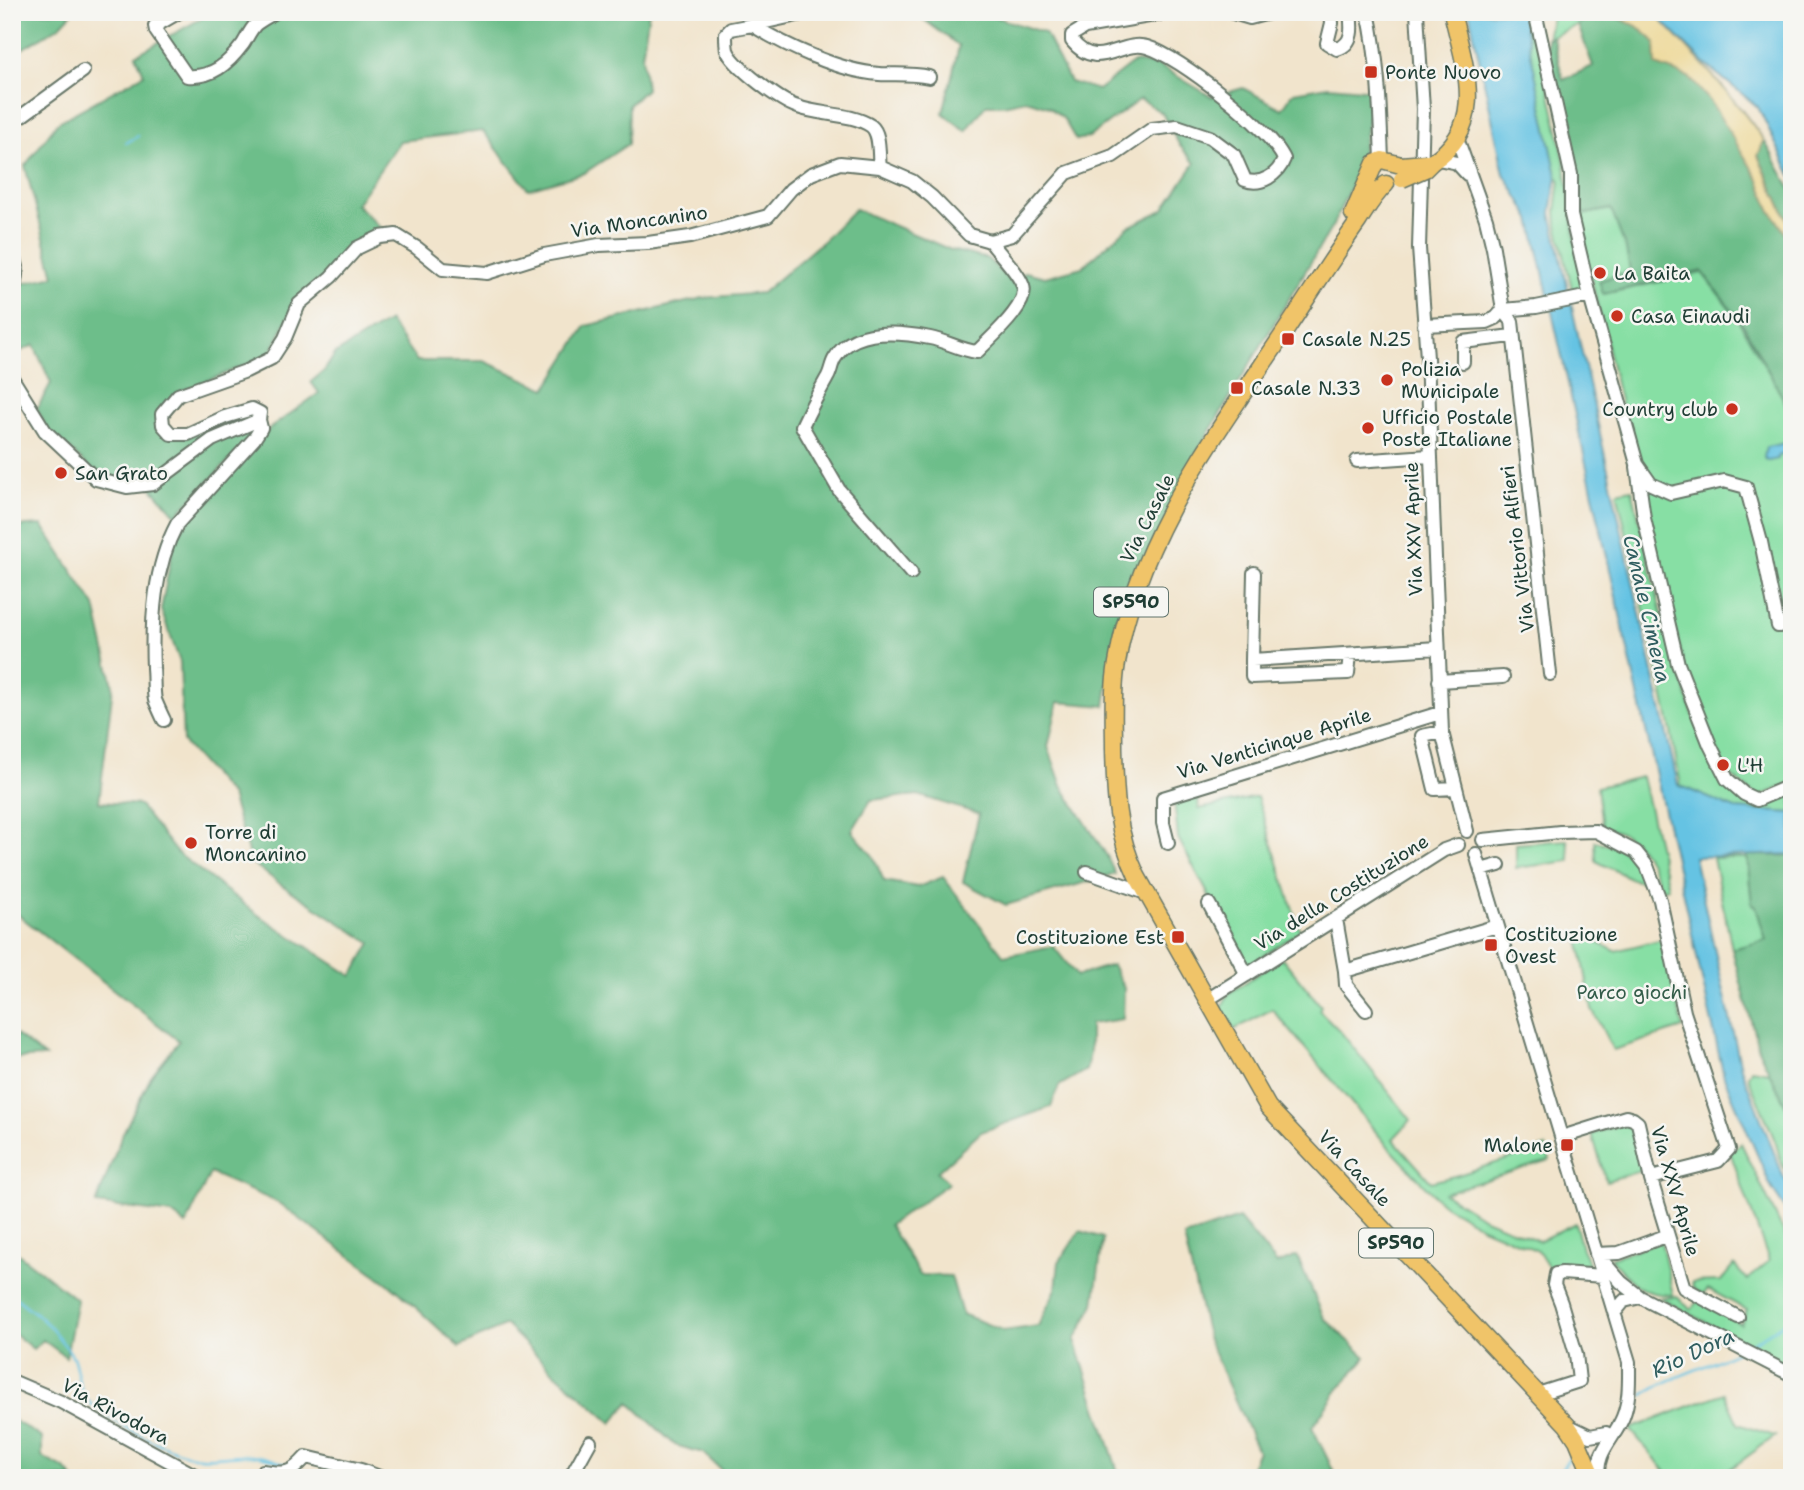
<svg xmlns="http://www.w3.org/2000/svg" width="1804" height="1490" viewBox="0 0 1804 1490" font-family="'Shantell Sans',sans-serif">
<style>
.green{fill:#87dfa4;stroke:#538e6c;stroke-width:2}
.forest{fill:#6dbe8a;stroke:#467e5f;stroke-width:2}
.sand{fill:#eeda9e;stroke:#868c69;stroke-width:2}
.water{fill:#65c3e3;stroke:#42808c;stroke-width:2}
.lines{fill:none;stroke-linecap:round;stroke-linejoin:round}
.stream{stroke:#65c3e3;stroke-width:2.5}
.minor-casing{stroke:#687769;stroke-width:16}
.major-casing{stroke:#687769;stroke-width:19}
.minor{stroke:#fff;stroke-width:12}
.major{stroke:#f0c469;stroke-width:16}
.major-bridge-casing{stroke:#687769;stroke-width:19;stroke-linecap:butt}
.major-bridge{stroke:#f0c469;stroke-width:16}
.poi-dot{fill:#c8321e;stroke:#f6f6f2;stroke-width:2.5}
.labels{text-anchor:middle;stroke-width:5;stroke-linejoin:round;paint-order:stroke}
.shield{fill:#f6f6f2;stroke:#60746d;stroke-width:2}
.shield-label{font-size:18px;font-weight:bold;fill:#1f3d34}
.poi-label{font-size:19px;fill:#1f3d34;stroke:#f6f6f2;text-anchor:start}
.street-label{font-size:19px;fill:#1f3d34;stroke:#f6f6f2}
.park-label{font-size:19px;fill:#345d4a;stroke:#f6f6f2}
.water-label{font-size:21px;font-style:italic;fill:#305e60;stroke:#f6f6f2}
</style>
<rect width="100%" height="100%" fill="#f6f6f2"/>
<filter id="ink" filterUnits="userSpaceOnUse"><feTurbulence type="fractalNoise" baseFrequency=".0143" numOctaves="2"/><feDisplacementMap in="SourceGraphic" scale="14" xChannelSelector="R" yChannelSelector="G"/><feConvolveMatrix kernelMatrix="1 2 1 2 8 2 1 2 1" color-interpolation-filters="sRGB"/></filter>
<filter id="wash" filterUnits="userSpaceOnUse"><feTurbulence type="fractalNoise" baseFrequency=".00686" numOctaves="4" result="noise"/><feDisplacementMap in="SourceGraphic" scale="28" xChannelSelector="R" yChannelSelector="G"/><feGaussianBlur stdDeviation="1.57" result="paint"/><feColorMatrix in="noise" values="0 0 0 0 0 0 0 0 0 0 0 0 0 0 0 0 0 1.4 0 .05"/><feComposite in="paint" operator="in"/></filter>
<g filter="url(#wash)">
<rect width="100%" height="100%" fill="#f1e4cc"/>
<path class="green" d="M1522,12h10l32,146 18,128 -5,2 -1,4 -3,1 -16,-68 -1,-14 4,-31 -3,-4z
M1553,12h29l4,6 -8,7 -31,13z
M1575,209l11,5 25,-5 15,40 5,22 -32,10 4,13 99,-21 35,45 55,94v371l-34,14 -33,-26 -37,-92 -22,-82z
M1632,489l30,128 35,110 24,53 19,18 18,5 34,-8v18l-57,-4 -54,-23 -13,-70 -51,-224z
M1642,777l26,110 -7,2c-11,-31 -24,-56 -59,-62l-5,-40z
M1197,789l2,20 58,-12 43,134 -53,35 -69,-128 -4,-39z
M1567,840l3,21 -54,7v-24z
M1595,841c34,9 38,11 54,43l-15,-4 -38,-19z
M1713,858h34l5,46 4,2 10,35 -34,8z
M1578,933l37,18 48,-12 20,89 -70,22 -21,-41z
M1282,958l39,48 -2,4 21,21 71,89 -18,19 38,43 27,-7 88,-28 4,13 -106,33 43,27 52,21 36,-18 7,26 11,23 -41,1 -14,-22 -56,-24 -41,-24 -54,-58 -115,-136 -38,21 -13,-21 7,-15z
M1751,1069l18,3 23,46v62c-10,-12 -12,-22 -16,-36 -8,-23 -20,-45 -28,-68z
M1627,1122l8,5 12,42 -41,12 -14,-47z
M1741,1143l51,107v118l-132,-70 17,-1 15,12 5,-7 3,-1 41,23 6,-14 -39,-21 -5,6 -10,-7 -1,-6 29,-1 13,-16 13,15 22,-19 -39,-109z
M1661,1241l12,54c-34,0 -42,-13 -63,-37z
M1724,1393l14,31 37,12 -57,42h-47l-41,-49z"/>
<path class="forest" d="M12,12h61l-13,14 -48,29z
M200,12h449l-7,44 4,33 -17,16 -1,39 -44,29 -56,16 -45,-58 -83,10 -44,63 27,26 -27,16 -60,56 -27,54 -93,37 -16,33 27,11 59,-19 8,17 -78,80 -32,-36 -17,3 -28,-6 -52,-47 -10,-20 14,-26 -17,-38 -22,10v-39l8,-32 34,-8 -29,-110 32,-43 87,-49 -8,-19 66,-37z
M1582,12h33l-2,4 24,10 18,16 1,23 33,12 22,25 48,78 11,29 22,35v171l-48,-89 -42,-55 -99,23 -4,-13 31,-10 -4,-22 -15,-40 -25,5 -11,-5 2,-36 -5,-8 -26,-107 1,-20h6l10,42 30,-14 -15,-41 8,-7z
M989,15l56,18 25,49 28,8 36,-28 24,3 54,32 31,-9 39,21 12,-17 34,-6 46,4 -15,78 -26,57 -144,241 -78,198 -6,42 -47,-4 -10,45 14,39 45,70 8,18 -109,31 -43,-23 16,-68 -61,-19 -47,5 -19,31 21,25 11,25 34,6 25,-10 61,79 49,-10 24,30 35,-11 12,23 -1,31 -33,5v29l-4,17 -27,16 -8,21 -70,25 -44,40 12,11 -60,42 31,50 31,1 11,38 42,17 34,-5 18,-37 3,-27 21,-31 23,7 -9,66 -19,36 45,138h-390l-27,-25 -28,-8 -46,-43 -17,21 -58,-51 -48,-47 -47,22 -61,-56 -121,-89 -67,-29 -24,52 -14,-11 -76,-10 27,-71 28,-56 28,-36 -167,-131v-383l30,-2 53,81 18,80 -14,116 40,3 37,47 81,62 95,62 19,-33 -91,-59 -29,-22 -20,-66 -48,-54 -3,-80 -19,-52 14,-74 94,-107 50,-36 -8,-11 13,-11 11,-17 54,-33 28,40h67l62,28 40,-63 117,-28 59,-5 62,-53 31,-31 96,41 37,9 24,24 14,-11 19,5 37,-10 46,-40 35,-17 32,-47 -15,-17 -18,-33 -22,-14 -51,38 -13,3 -13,-22 -14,-11 -23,-7 -23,5h-17l-20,26 -23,-18 16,-67 -40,-30z
M1764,140l28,51v39l-34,-75z
M1747,855l45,1v262l-33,-67 -27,-102 34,-9 -10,-34 -4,-2z
M12,1032l33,25 -33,2z
M1239,1218l38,46 20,-8 27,62 42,39 -28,33 -26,37 25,51h-91l12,-27 -50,-111 -24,-103z
M12,1249l65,51 -11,57 -23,-17 -10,9 -21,-17z
M12,1419l30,19v19l23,12 8,9h-61z"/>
<path class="sand" d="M1615,12h38c40,41 78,81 111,128l-6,16 34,74v14l-22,-35 -11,-29 -48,-78 -22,-25 -33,-12 -1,-23 -18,-16 -24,-11z"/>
<path class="water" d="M1469,12h53l35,164 -6,37 127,572 57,24 57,4v41l-98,3 47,211 43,110 8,11v30l-20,-30 -48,-112 -193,-858 -27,-45z
M1653,12h139v165l-34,-70 -53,-43z
M1786,443l3,10 -11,3v3l-9,2 -5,-3 2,-11z"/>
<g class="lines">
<path class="stream" d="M126,143l12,-7
M12,1295c22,17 33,24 50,47 4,5 10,11 12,18 5,17 4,30 17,44 16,17 85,51 109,53 20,2 40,-5 59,-1 10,2 21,6 31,10
M1747,1346l45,-28
M1643,1395c30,-20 64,-27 95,-44
M299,1469l18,9
M1555,1478l17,-24"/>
</g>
</g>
<g filter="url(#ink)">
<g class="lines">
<defs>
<path id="minor" d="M179,12l-24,14 1,5 31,45c25,2 41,-12 56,-32 4,-6 7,-14 13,-20 5,-4 13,-8 19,-12
M811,12l-59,13c34,21 87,46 127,49 17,1 33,-1 50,3
M851,12h5
M1230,12l20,6 23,-6
M1331,12l1,11 -5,20 10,6c17,-5 15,-22 13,-37
M1368,12c11,50 12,98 14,148
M1417,12l6,97 -4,139 8,110 15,374 25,99
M1535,12l36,162v41l19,81 47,168 14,20 20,9 53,-12 22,6 15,55 17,84 11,-1 3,4
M752,25l-21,4 -5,5c0,5 0,11 1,16 6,16 54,52 71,57 20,8 54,6 73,19 10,8 7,29 9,41
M12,123l71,-52
M1457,138l29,81 7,29 10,62 9,11 38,353
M1438,159l19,4 10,11
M12,246l5,21 -5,39
M1424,325l63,-3 9,-4 7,-8 33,-3 54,-11
M1463,362v-20l49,-6
M12,378l33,53 51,48 31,8 26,-3 59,-44 47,-20 1,-7 -8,-4 -27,8 -37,17h-17l-8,-9 -1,-11 16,-19 68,-24 26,-13 13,-20 14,-34 32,-27 26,-29 23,-11 16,-2 21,13 26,21 44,4 57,-18 55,-10 49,-2 42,-6 78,-21 23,-27 20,-15 29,-11 40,4 32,14 20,16 37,38 21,6 22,-6 55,-62 46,-17 39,-27 25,-3 33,11 24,18 11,25c16,6 33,-5 39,-21 -13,-30 -105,-103 -137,-112 -26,-8 -49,26 -75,-6v-6l13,-8 87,-15
M1357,461l72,-5
M1637,467l7,51 34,146 32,81 17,34 17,15 13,6 35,-15
M911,573l-72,-83 -37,-64c8,-17 16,-32 25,-48 4,-6 4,-14 8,-20 18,-31 65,-26 95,-20 16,3 30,12 47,14 12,-13 53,-47 46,-66 -6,-16 -23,-31 -33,-45
M1254,573l-2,87 185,-12
M1252,660v17l96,-4 2,-19
M1439,681l64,-4
M164,720c-3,-6 -6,-13 -9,-20 -2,-9 -1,-22 -2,-32 -2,-49 1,-101 24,-144l77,-85 7,-11 -2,-8
M1442,732l-20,4 13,53 20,-1
M1483,840l77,-8 36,-1 40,21 11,14 13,34 24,112 45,137 -11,12 -67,17
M1168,843l-5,-20v-25l277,-85
M1476,854l153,508c0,19 1,37 -6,55 -8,21 -29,36 -24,61
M1481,870l18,-5
M1087,872l59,21
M1209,904l38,71
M1336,919l9,52 152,-45
M1345,971l1,14 20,25
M1207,1000l237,-150 14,-5
M1562,1137l64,-20 7,2 5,4 13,57 33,108 54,29
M1596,1254l23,-1 44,-16
M1601,1259l20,23 19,15 152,78
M1615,1312l9,-11 16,-4
M12,1381l49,21 139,76
M1538,1394l41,-13 -3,-27 -15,-51 -7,-18 2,-11 6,-1 41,3
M1567,1425l23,11 16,-3
M255,1478l8,-7c22,3 27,4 43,-14l55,13 21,8
M570,1478l20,-36"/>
<path id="major" d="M1432,162c57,-37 32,-97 20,-150
M1386,184c-12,11 -19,24 -28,38 -24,34 -47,70 -70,105 -70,105 -151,209 -171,336 -5,28 -3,57 -3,85 1,48 2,84 23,128l131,231 299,318 10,15 16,38
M1353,214l22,-51 7,-3 19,5"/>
</defs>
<use href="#minor" class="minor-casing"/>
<use href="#major" class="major-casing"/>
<use href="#minor" class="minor"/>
<use href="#major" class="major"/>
<defs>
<path id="major-bridge" d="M1401,165l25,-2
M1402,179l23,-10 7,-7"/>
</defs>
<use href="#major-bridge" class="major-bridge-casing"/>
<use href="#major-bridge" class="major-bridge"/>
</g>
</g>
<g class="poi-dot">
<rect x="1364" y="65" width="14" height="14" rx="3.5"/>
<circle cx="1600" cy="273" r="7"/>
<circle cx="1617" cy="316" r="7"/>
<rect x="1281" y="332" width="14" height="14" rx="3.5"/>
<circle cx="1387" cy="380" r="7"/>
<rect x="1230" y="381" width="14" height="14" rx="3.5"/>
<circle cx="1732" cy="409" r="7"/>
<circle cx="1368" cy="428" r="7"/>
<circle cx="61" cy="473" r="7"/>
<circle cx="1723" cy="765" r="7"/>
<circle cx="191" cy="843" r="7"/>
<rect x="1171" y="930" width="14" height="14" rx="3.5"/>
<rect x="1484" y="938" width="14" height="14" rx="3.5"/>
<rect x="1560" y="1138" width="14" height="14" rx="3.5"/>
</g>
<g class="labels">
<g class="shield">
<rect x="1094" y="587.5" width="74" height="29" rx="5"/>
<rect x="1359" y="1228.5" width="74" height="29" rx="5"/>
</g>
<g class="shield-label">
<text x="1131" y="608">SP590</text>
<text x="1396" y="1249">SP590</text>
</g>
<g class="poi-label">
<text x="1385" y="79">Ponte Nuovo</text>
<text x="1614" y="280">La Baita</text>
<text x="1631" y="323">Casa Einaudi</text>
<text x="1302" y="346">Casale N.25</text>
<text x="1401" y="376">Polizia<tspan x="1401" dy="22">Municipale</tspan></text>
<text x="1251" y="395">Casale N.33</text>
<text x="1718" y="416" text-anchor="end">Country club</text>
<text x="1382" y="424">Ufficio Postale<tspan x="1382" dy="22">Poste Italiane</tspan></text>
<text x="75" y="480">San Grato</text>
<text x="1737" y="772">L'H</text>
<text x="205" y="839">Torre di<tspan x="205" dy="22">Moncanino</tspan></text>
<text x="1505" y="941">Costituzione<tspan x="1505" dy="22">Ovest</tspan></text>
<text x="1164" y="944" text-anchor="end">Costituzione Est</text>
<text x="1553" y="1152" text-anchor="end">Malone</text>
</g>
<g class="street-label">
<text transform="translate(639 221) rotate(-8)" y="7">Via Moncanino</text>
<text transform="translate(1147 518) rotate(-63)" y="7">Via Casale</text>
<text transform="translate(1413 529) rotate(-92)" y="7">Via XXV Aprile</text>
<text transform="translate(1517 549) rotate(-97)" y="7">Via Vittorio Alfieri</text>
<text transform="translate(1274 743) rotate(-17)" y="7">Via Venticinque Aprile</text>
<text transform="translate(1341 892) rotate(-32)" y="7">Via della Costituzione</text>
<text transform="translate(1355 1168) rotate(47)" y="7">Via Casale</text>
<text transform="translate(1676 1191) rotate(74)" y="7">Via XXV Aprile</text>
<text transform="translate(116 1411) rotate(28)" y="7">Via Rivodora</text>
</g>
<g class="park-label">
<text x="1632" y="999">Parco giochi</text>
</g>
<g class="water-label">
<text transform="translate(1647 609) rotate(77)" y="7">Canale Cimena</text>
<text transform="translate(1693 1353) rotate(-25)" y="7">Rio Dora</text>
</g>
</g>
<rect width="1804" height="1490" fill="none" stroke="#f6f6f2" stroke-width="42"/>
</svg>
